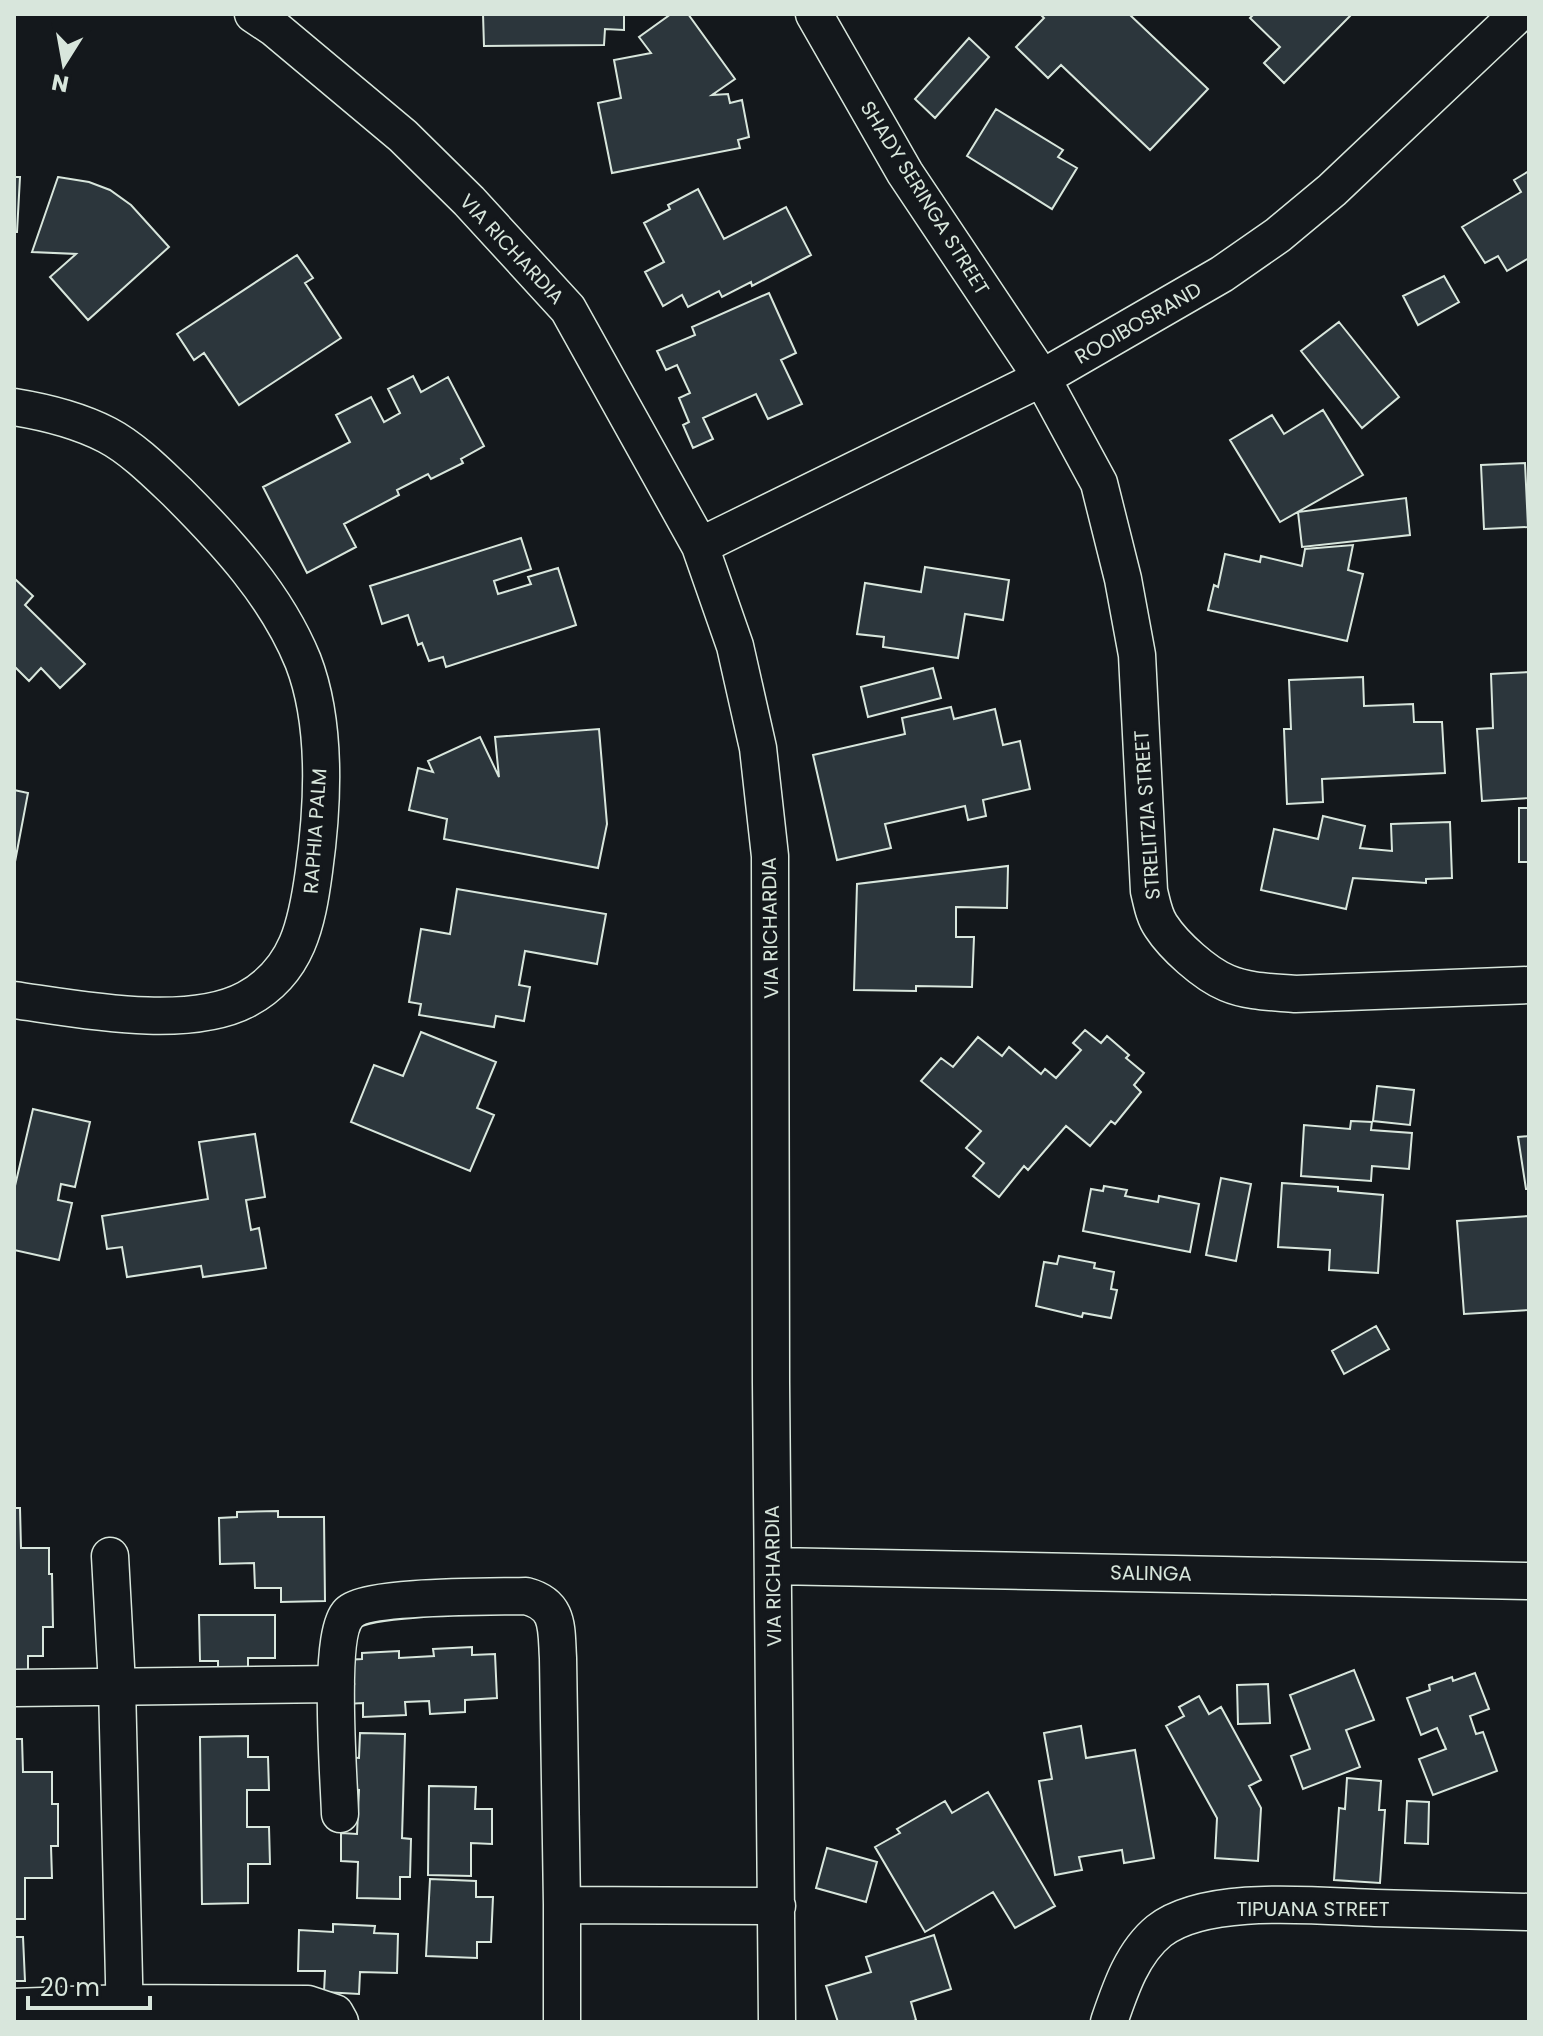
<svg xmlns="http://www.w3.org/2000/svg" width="1543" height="2036" viewBox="0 0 1543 2036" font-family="Poppins,sans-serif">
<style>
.building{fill:#2c363c;stroke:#d8e6dc;stroke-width:2}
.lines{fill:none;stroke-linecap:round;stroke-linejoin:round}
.minor-casing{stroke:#d8e6dc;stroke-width:39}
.minor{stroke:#14181c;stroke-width:36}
.labels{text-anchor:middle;stroke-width:6;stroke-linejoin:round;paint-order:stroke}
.street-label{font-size:20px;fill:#d8e6dc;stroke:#14181c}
</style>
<rect width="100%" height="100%" fill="#14181c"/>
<path class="building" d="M483,14h141v16l-19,-1 -1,16 -120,1z
M671,14h17l47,65 -23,16 16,-1 2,9 12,-3 7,37 -11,3 2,8 -128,25 -14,-70 23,-5 -7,-38 37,-7 -12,-16z
M1040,14h89l79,75 -58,61 -89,-85 -13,13 -32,-31 28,-29z
M1254,14h98l-68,69 -20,-20 16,-16 -30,-29z
M969,38l20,19 -54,61 -20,-19z
M996,109l67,41 -5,7 19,11 -25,41 -85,-53z
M1529,171v87l-22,13 -9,-15 -13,7 -23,-36 59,-35 -7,-12z
M14,177h6l-3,55h-3z
M58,177l31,5 21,8 21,15 38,42 -81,73 -38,-43 26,-23 -44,-2z
M698,189l26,50 62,-32 25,48 -59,31 -1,-4 -29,15 -3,-6 -31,16 -6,-12 -19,11 -18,-34 19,-10 -20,-39 26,-14 -2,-4z
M297,255l16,23 -8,5 36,55 -102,67 -35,-52 -10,7 -17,-26z
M1444,276l15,26 -41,23 -15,-29z
M769,293l27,60 -15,7 21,44 -34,15 -12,-25 -53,24 10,21 -20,9 -10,-23 6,-3 -10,-24 11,-5 -13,-28 -11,5 -9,-19 38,-16 -3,-8z
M1339,322l60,75 -37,31 -61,-77z
M413,376l8,16 27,-15 36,69 -23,13 2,4 -32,16 -3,-5 -31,16 2,5 -55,29 12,23 -49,26 -44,-86 87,-45 -14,-27 35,-18 13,25 16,-9 -12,-24z
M1323,410l40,65 -83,47 -50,-82 42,-25 12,19z
M1525,463l3,64 -44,2 -3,-64z
M1406,498l4,37 -108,12 -4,-35z
M521,538l10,31 -37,12 4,13 33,-10 -3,-7 30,-9 18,57 -130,42 -3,-10 -14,4 -7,-18 -4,2 -10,-30 -26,9 -12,-38z
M1353,545l-5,25 15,4 -16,67 -139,-31 6,-25 4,2 7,-33 35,8 1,-6 41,10 3,-17z
M925,567l84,13 -6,40 -38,-6 -7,44 -75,-11 1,-10 -27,-3 8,-51 56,9z
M14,578l19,18 -8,9 60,59 -25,24 -19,-20 -12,13 -15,-15z
M933,668l8,30 -73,19 -7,-30z
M1529,672v126l-47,3 -5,-72 16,-1 -2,-54z
M1363,677l1,29 49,-2 1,18h28l3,51 -123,6 1,23 -36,2 -3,-75h7l-2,-49z
M951,707l3,12 41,-10 8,36 17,-4 10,48 -47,11 3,16 -18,4 -3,-14 -80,18 6,24 -54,12 -24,-105 92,-21 -3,-16z
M599,729l8,95 -9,44 -154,-29 3,-20 -38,-9 9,-42 15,4 -5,-11 52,-24 19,40 -4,-40z
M14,790l14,3 -14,74z
M1519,808h10v54h-10z
M1323,816l42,10 -5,22 32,3 -1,-27 59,-2 2,56 -26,1v4l-73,-5 -7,31 -85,-19 13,-61 44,10z
M1008,866l-1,42 -51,-1v30h18l-2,50 -56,-1v5l-62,-1 3,-106z
M457,889l149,25 -9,50 -72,-13 -6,34 11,2 -6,34 -28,-5 -2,11 -75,-12 2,-11 -12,-2 12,-73 29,5z
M1085,1030l16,13 6,-7 22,19 -3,3 18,15 -10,12 7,7 -26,32 -4,-3 -21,25 -24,-20 -38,44 -4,-4 -25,31 -26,-21 11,-13 -18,-15 15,-17 -60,-50 20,-23 12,9 25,-30 24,19 7,-9 32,27 4,-5 11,9 25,-28 -8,-7z
M421,1032l75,30 -19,46 17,7 -24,56 -119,-49 23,-57 29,11z
M1377,1086l37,4 -4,35 -37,-4z
M33,1109l57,13 -15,65 -14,-3 -3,16 14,3 -13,57 -45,-10v-60z
M1351,1121l21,1 -1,8 41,3 -3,36 -37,-3 -1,15 -70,-5 3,-51 46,4z
M255,1134l10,63 -19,3 5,30 8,-2 7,40 -63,9 -2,-11 -74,11 -5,-30 -15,2 -5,-33 106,-17 -9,-57z
M1529,1136v53h-3l-8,-52z
M1221,1178l30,6 -15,77 -30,-6z
M1282,1183l56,4v4l45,4 -5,78 -49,-3 1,-20 -52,-3z
M1104,1186l23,4 -2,6 33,6 1,-6 40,8 -9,48 -107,-21 8,-42 12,2z
M1529,1216v94l-65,4 -7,-93z
M1059,1256l36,7 -1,5 20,4 -3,17 6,1 -6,28 -28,-5 -1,4 -46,-11 8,-44 13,2z
M1376,1326l13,23 -45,25 -12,-23z
M14,1508h6l1,40h28v26h3l1,53h-10v29h-15v27h-14z
M278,1511v6h46l1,84 -44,1v-14h-26l-1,-25 -34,1 -1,-46 18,-1v-5z
M199,1615h76v43h-27v18l-30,1v-16h-18z
M472,1647v8l23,-1 2,44 -32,2v12l-35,2 -1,-13 -24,1 1,13 -43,2v-14l-17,1 -1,-44 17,-1v-6l37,-2v7l35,-2 -1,-7z
M1354,1670l20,50 -28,10 14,37 -57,22 -12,-33 19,-7 -20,-54z
M1475,1673l14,36 -19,7 6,18 7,-2 14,39 -64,24 -14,-36 27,-10 -9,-21 -16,7 -14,-37 23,-8 -1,-5 23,-8 1,4z
M1268,1684l2,39 -32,1 -1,-39z
M1199,1696l10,18 12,-7 40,73 -12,6 12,22 -3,53 -43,-3 2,-40 -51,-92 18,-10 -5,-9z
M1081,1726l5,32 49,-8 19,108 -30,5 -2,-13 -43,7 3,13 -27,5 -16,-94 13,-2 -8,-46z
M360,1733l45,1 -3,104 9,1 -1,38h-10v22l-43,-1 1,-36 -17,-1v-28l16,1 2,-44 -16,-1 1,-32 15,1z
M248,1736v21h20l1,33h-22v37h22l1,37h-22v39l-46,1 -2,-167z
M14,1739h8l1,33h29v32h6v42h-7l1,32h-27v41h-11z
M1347,1778l34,3 -2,29h6l-5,73 -46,-3 5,-72 6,1z
M429,1786l47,1 -1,22h17v35l-21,-1v33l-43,-1z
M988,1792l67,114 -40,22 -22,-36 -68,40 -50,-85 25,-14 -3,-4 48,-28 7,12z
M1407,1801l22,1 -1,42 -23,-1z
M827,1848l50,14 -11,40 -50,-14z
M430,1879l46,2v16h17l-2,45h-14v16l-51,-2z
M333,1924l42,2 -1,7 24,1 -1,39 -37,-1 -1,22 -35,-2 1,-21h-27l1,-41 34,2z
M934,1935l17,54 -40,13 5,18 -4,2h-74l-12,-36 45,-14 -5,-15z
M14,1937h9l2,44h-11z"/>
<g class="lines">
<defs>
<path id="minor" d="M253,14l21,14 129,108 66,65 99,108 132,237 35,100 23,102 12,108 1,527 6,639
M814,14l91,159 137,205 57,105 24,96 14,76 12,236c3,12 5,25 12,35 13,20 44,48 66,57 21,9 46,9 68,11l234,-9
M14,407c31,5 64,13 93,28 25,13 49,37 70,57 50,50 99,103 126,169 24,62 20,145 11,210 -7,52 -16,100 -67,128 -59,32 -169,10 -233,1
M700,546l342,-168 180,-104 56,-39 54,-45 186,-176
M110,1556l7,129 8,337
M773,1566l756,15
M14,1688l322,-4
M340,1814c-1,-36 -13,-179 9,-201 18,-18 146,-16 177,-17 34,9 30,32 32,62l4,247v117
M562,1905l215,1
M14,2007l111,-4 183,1 27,9 5,9
M1109,2022c11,-32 23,-69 50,-91 47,-37 158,-25 216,-23 52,1 103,3 154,4"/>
</defs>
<use href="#minor" class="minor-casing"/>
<use href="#minor" class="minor"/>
</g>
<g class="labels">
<g class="street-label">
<text transform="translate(925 198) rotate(58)" y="7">SHADY SERINGA STREET</text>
<text transform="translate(512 249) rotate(47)" y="7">VIA RICHARDIA</text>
<text transform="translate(1138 323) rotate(-30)" y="7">ROOIBOSRAND</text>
<text transform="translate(1147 815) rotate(-94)" y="7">STRELITZIA STREET</text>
<text transform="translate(315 831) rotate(-86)" y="7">RAPHIA PALM</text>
<text transform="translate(770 928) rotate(-91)" y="7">VIA RICHARDIA</text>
<text transform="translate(1151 1573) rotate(1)" y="7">SALINGA</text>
<text transform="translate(773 1576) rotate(-91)" y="7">VIA RICHARDIA</text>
<text x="1313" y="1916">TIPUANA STREET</text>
</g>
</g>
<rect width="1543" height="2036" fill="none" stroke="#d8e6dc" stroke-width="32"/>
<g transform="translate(64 64) rotate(191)" stroke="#14181c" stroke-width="6" paint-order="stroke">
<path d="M0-6L14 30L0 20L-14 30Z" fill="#d8e6dc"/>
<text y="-12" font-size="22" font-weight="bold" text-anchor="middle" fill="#d8e6dc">N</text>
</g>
<path d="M28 1996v12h122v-12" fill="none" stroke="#d8e6dc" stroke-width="4"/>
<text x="40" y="1996" font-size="24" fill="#d8e6dc" stroke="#14181c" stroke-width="6" paint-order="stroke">20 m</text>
</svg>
